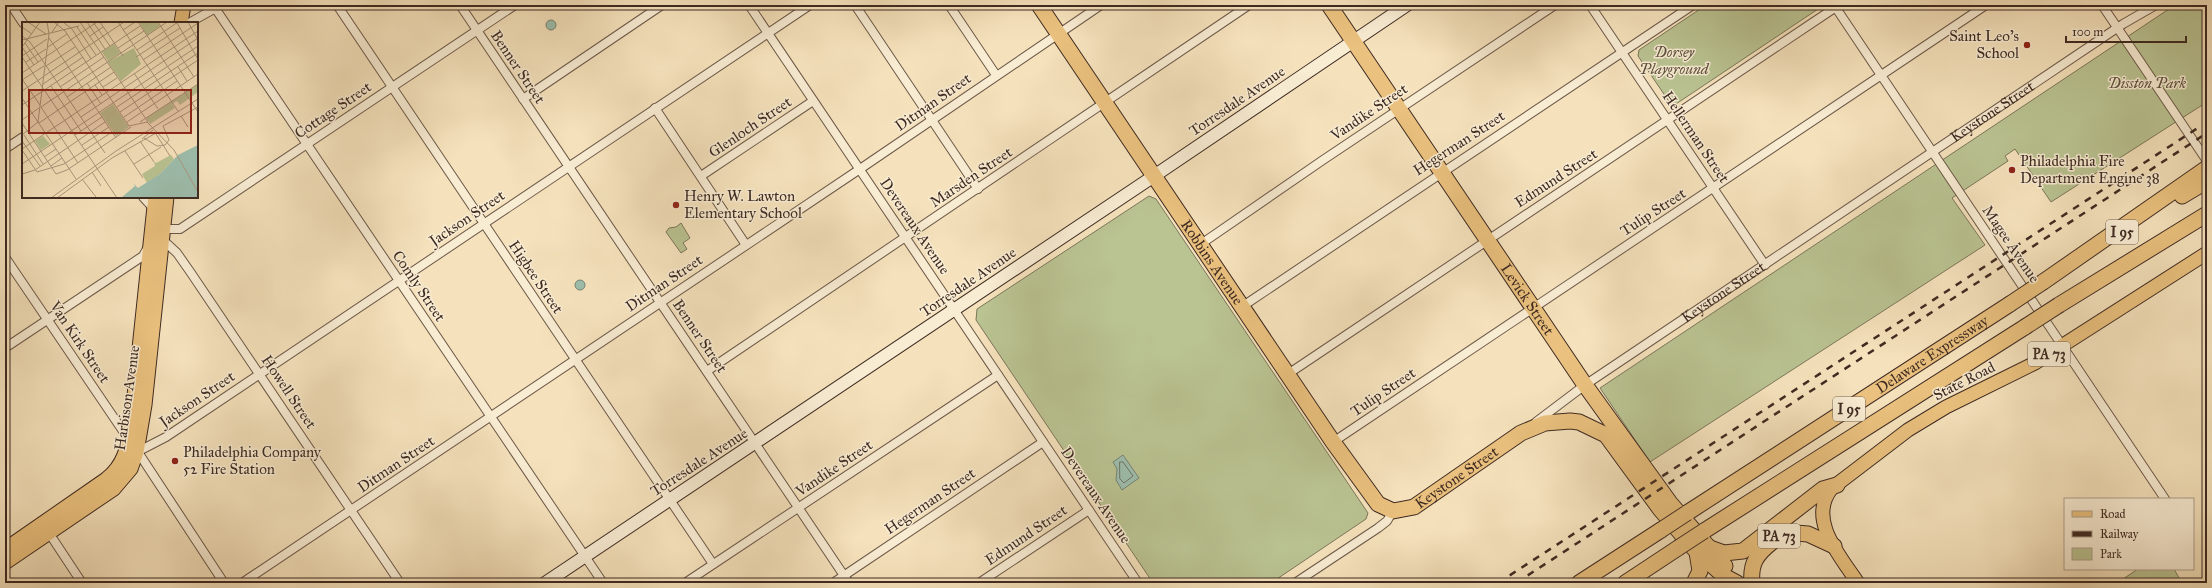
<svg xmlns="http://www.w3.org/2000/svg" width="2212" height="588" viewBox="0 0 2212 588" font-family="'IM FELL Great Primer',serif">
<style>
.green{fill:#bac392;stroke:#7c765a}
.water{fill:#9dbead;stroke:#778375}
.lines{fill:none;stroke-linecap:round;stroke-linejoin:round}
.shore{stroke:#6e7468;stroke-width:1}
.street-casing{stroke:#6c5848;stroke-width:10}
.secondary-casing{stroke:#3e2a22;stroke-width:14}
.primary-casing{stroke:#3e2a22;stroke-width:15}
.highway-casing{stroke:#3e2a22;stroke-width:17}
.street{stroke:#f8ecd3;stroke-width:8}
.secondary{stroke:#f8ecd3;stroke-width:12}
.primary{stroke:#eac17e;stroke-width:13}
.highway{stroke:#eac17e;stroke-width:15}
.rail{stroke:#3e2a22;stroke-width:2.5;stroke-dasharray:7 7;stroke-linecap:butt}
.highway-bridge-casing{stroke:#3e2a22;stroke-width:17;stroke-linecap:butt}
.highway-bridge{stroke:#eac17e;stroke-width:15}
.poi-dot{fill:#8f2418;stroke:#f8ecd3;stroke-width:1.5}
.labels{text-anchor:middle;stroke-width:3;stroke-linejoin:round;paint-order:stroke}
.shield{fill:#f8ecd3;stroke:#766457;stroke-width:1}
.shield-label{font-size:14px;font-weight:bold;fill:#3e2a22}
.poi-label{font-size:15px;fill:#3e2a22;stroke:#f8ecd3;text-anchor:start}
.park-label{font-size:15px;font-style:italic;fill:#5d503e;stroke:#f8ecd3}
.street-label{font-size:15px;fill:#3e2a22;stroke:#f8ecd3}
.inset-road{fill:none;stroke:#ac987e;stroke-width:1}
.view{fill:#8f2418;fill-opacity:0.15;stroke:#8f2418;stroke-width:2}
.inset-edge{fill:none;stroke:#3e2a22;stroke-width:2}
</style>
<rect width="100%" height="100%" fill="#f5e2bc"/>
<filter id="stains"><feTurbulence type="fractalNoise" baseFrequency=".005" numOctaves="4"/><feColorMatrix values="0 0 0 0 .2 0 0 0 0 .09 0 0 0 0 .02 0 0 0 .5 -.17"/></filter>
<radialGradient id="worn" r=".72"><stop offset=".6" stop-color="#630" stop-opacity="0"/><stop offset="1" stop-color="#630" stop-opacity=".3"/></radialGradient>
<path class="green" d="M1706,5h113l-1,4 -142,95 -6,-1 -32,-47 1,-6z
M2175,5h32v97l-156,100 -36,-53 -10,7 3,5 -56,37 33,47 -335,217 -50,-74z
M1149,196l7,3 212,314 -2,6 -95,64h-118l-177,-263 1,-11z
M681,223l9,15 -7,5 4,6 -6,4 -15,-21 3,-4 7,-1z
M2138,569h36l8,14h-65z"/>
<path class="water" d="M546 25a5 5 0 1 1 10 0a5 5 0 1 1-10 0Z
M575 285a5 5 0 1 1 10 0a5 5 0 1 1-10 0Z
M1123,455l16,23 -17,12 -6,-10 1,-11 -4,-7z"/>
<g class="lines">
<path class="shore" d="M1120,462h3l10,14 -9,7 -4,-4z"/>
<defs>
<g id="street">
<path d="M11,5l12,18"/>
<path d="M213,5l390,578"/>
<path d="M337,5l376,559"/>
<path d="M460,5l389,578"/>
<path d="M749,5l389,578"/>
<path d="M855,5l123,184"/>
<path d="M949,5l47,70"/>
<path d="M1590,5l175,260"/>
<path d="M1834,5l331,494"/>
<path d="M2102,5l105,156"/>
<path d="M189,23l32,-18"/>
<path d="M523,99l139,-94"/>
<path d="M655,108l91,137"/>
<path d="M5,149l18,-12"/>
<path d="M701,176l112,-75"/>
<path d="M143,197l11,12"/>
<path d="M164,229h16l335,-224"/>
<path d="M163,240l14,13 14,20 209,310"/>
<path d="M1201,244l122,-84 232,-155"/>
<path d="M5,257l124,183"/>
<path d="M1243,306l450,-301"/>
<path d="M5,348l138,-92 5,-9"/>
<path d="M707,371l542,-366"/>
<path d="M1288,374l551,-369"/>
<path id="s1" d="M1536,422l49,-37 538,-361 33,-19"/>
<path d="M1333,442l653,-437"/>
<path d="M136,449l88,134"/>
<path d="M137,452l29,-15 644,-432"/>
<path d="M49,533l33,50"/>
<path d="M242,583l618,-414 241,-164"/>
<path d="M685,583l313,-208"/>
<path d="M833,583l210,-141"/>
<path d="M979,583l110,-73"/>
<path d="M1295,583l83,-55 9,-7 6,-10"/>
</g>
<path id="secondary" d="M545,583l609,-407 253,-171"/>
<path id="primary" d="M181,23l3,-18
M5,549l101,-70c18,-14 22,-33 25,-55l24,-227
M5,563l109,-74 17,-20 6,-17 8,-47 22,-208
M1858,583c-17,-26 -52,-64 -26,-95l76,-58 38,-23 89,-44 172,-110"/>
<g id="highway">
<path id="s2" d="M1039,5l294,437 45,62 15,7 21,-4 107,-74 24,-10 25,-2 9,1 27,13 54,74 37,43 27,24 13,7"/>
<path id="s3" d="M1329,5l256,380 85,118 55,63"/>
<path d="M2182,196l25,-15"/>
<path d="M2043,282l164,-114"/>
<path d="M2059,305l148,-91"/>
<path id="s4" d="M1687,513l323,-209"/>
<path d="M1704,531l321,-204"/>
<path d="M1783,532l25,2 26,12"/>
<path d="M1710,548l14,5 19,-2 80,-62 14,-4"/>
<path d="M1579,583l82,-53"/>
<path d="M1625,583l53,-35"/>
<path d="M1694,583l6,-12 -3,-19"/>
<path d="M1752,583c-2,-20 5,-29 20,-41"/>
</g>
</defs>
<use href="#street" class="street-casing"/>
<use href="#secondary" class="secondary-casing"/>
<use href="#primary" class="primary-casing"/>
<use href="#highway" class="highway-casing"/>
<use href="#street" class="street"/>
<use href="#secondary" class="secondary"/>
<use href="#primary" class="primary"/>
<use href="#highway" class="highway"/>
<path class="rail" d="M1498,583l709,-461
M1516,583l691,-450"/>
<defs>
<path id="highway-bridge" d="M2010,304l33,-22
M2025,327l34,-22
M1661,530l26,-17
M1678,548l26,-17"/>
</defs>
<use href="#highway-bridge" class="highway-bridge-casing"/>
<use href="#highway-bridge" class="highway-bridge"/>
</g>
<g class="poi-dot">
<circle cx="2027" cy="45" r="4"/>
<circle cx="2012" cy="170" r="4"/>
<circle cx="676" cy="205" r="4"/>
<circle cx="175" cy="461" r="4"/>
</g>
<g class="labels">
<g class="shield">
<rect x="2106" y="220" width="32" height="24" rx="3"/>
<rect x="2028" y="342" width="42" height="24" rx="3"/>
<rect x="1833" y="397" width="32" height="24" rx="3"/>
<rect x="1758" y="524" width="42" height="24" rx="3"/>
</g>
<g class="shield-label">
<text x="2122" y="237">I 95</text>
<text x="2049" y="359">PA 73</text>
<text x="1849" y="414">I 95</text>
<text x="1779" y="541">PA 73</text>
</g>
<g class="poi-label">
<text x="2019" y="41" text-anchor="end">Saint Leo's<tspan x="2019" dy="17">School</tspan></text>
<text x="2020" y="166">Philadelphia Fire<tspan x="2020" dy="17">Department Engine 38</tspan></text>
<text x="684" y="201">Henry W. Lawton<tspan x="684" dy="17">Elementary School</tspan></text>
<text x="183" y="457">Philadelphia Company<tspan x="183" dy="17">52 Fire Station</tspan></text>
</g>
<g class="park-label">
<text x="1674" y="57">Dorsey<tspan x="1674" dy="17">Playground</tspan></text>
<text x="2147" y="88">Disston Park</text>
</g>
<g class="street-label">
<text transform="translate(518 67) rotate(56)" y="5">Benner Street</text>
<text transform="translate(1237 101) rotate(-34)" y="5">Torresdale Avenue</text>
<text transform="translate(933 102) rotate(-35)" y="5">Ditman Street</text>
<text transform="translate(333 110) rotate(-34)" y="5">Cottage Street</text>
<text transform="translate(1369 112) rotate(-34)" y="5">Vandike Street</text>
<text dy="5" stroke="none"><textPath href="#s1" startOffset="552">Keystone Street</textPath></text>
<text transform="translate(750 127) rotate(-34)" y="5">Glenloch Street</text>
<text transform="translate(1696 137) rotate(56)" y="5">Hellerman Street</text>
<text transform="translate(1459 143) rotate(-33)" y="5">Hegerman Street</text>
<text transform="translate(971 177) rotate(-34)" y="5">Marsden Street</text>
<text transform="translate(1556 178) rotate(-33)" y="5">Edmund Street</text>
<text transform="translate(1653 212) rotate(-33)" y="5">Tulip Street</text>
<text transform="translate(467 218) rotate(-34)" y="5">Jackson Street</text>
<text transform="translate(915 226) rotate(56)" y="5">Devereaux Avenue</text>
<text transform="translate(2011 244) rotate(56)" y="5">Magee Avenue</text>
<text dy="5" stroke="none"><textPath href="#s2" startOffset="310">Robbins Avenue</textPath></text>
<text transform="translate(536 277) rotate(56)" y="5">Higbee Street</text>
<text transform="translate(968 282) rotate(-34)" y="5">Torresdale Avenue</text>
<text transform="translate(664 283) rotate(-34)" y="5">Ditman Street</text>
<text transform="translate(419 286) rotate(56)" y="5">Comly Street</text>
<text dy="5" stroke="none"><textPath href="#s1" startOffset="228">Keystone Street</textPath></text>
<text dy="5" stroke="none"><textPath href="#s3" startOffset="355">Levick Street</textPath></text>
<text transform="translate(700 336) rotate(56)" y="5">Benner Street</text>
<text transform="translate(80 342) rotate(56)" y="5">Van Kirk Street</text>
<text dy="5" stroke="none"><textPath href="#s4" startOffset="292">Delaware Expressway</textPath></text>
<text transform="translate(1964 381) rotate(-27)" y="5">State Road</text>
<text transform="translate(289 392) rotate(56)" y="5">Howell Street</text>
<text transform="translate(1383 392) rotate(-34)" y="5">Tulip Street</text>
<text transform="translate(127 398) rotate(-82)" y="5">Harbison Avenue</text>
<text transform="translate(197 399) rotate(-34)" y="5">Jackson Street</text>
<text transform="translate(699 462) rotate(-33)" y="5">Torresdale Avenue</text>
<text transform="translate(396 464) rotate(-34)" y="5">Ditman Street</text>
<text transform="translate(834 468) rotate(-34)" y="5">Vandike Street</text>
<text dy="5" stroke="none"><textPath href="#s2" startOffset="693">Keystone Street</textPath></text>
<text transform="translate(1096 495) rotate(56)" y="5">Devereaux Avenue</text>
<text transform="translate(930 501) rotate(-34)" y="5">Hegerman Street</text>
<text transform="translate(1026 535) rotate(-34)" y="5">Edmund Street</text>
</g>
</g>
<g transform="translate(22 22)">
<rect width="176" height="176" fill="#f5e2bc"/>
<path d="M117,0h18l3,4 -13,9zM92,22l6,9 -12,8 -6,-9zM112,26l7,16 -20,17 -13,-19zM176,62v8l-18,13 -3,-4 -5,3 3,4 -25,16 -4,-6zM91,82l16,23 -13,9 -16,-23zM21,114l7,8 -9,6 -6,-9zM149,133l3,4 -14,15 -13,9 -5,-9 13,-8 -1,-4 2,1z" fill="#bac392"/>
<path d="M176,123v53h-77l14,-12 -2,-3 5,5 22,-14 18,-19z" fill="#9dbead"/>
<path class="inset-road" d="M6,0l18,12M32,0l11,9 64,95 18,-4 27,28 24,42M41,0l9,7 19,30M58,0l68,100M65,0l18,27M71,0l17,24M78,0l23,34M96,0l60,89M116,0l60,90M136,0l36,55M166,0l10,18M155,1l21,36M0,5l10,7M55,5l19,28M101,8l12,-8M30,10l7,-10M0,14l8,6 75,111M68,14l13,-9M27,16l67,100M0,18l57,-14M3,21l13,19M0,25l18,-25M0,25l12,18M26,25l19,-13M96,26l26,-17M115,28l41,-28M0,34l25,-17M0,35l95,141M114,35l44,-29M121,38l55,-37M4,40l20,-13M24,44l29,-19M156,45l9,14M0,51l75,-51M112,51l24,36M22,54l80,-54M0,57l18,26M0,58l22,-14M65,61l14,21M21,62l40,-27M73,63l7,10M29,64l30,45M38,65l44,-30M81,65l14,-9M0,69l21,-14M45,75l44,-30M0,76l54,81M0,83l118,-79M19,85l126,-85M19,85l37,56M95,85l81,-54M98,90l78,-52M159,94l7,11M59,95l117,-79M102,95l53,-36M0,98l17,-12M105,100l71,-48M118,100l58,-38M0,101l34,51 11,-4 64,-43M17,101l75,-51M134,112l14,22M0,113l16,-13 11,-88 -2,-12M2,113l19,29M53,113l27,-18M122,116l13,8 8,-1 4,-5 -6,-14 35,-19M120,117l11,-9M0,119l18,25M118,119l14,21M60,123l27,-18M0,127l176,-118M0,128l15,22 27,-8 48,-32M103,129l18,27M22,135l12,-8M0,142l176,-118M112,142l27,-17M29,144l11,-8M70,150l9,14M0,152l13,-4 70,-48M60,157l14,18M29,176l65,-47 82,-52M35,176l55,-40 44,-25"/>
<path class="view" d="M7,68h162v43h-162z"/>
<rect width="176" height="176" class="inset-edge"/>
</g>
<rect width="2212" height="588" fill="none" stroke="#f5e2bc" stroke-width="20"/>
<rect x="6" y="6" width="2200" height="576" fill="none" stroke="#3e2a22" stroke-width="2"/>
<rect x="10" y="10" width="2192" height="568" fill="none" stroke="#3e2a22"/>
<rect x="2064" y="498" width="130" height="72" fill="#f8ecd3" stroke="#ae9e8c"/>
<rect x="2072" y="511" width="20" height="6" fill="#eac17e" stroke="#ae9e8c"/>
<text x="2100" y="518" font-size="12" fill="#3e2a22">Road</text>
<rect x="2072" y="531" width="20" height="6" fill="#3e2a22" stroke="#ae9e8c"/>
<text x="2100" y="538" font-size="12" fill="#3e2a22">Railway</text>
<rect x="2072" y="548" width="20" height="12" fill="#bac392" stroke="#ae9e8c"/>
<text x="2100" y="558" font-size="12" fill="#3e2a22">Park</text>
<path d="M2066 36v6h120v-6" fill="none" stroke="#3e2a22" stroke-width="2"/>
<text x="2072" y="36" font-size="12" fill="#3e2a22" stroke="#f8ecd3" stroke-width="3" paint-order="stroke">100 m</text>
<rect width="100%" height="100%" filter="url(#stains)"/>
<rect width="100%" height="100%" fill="url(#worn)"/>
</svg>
